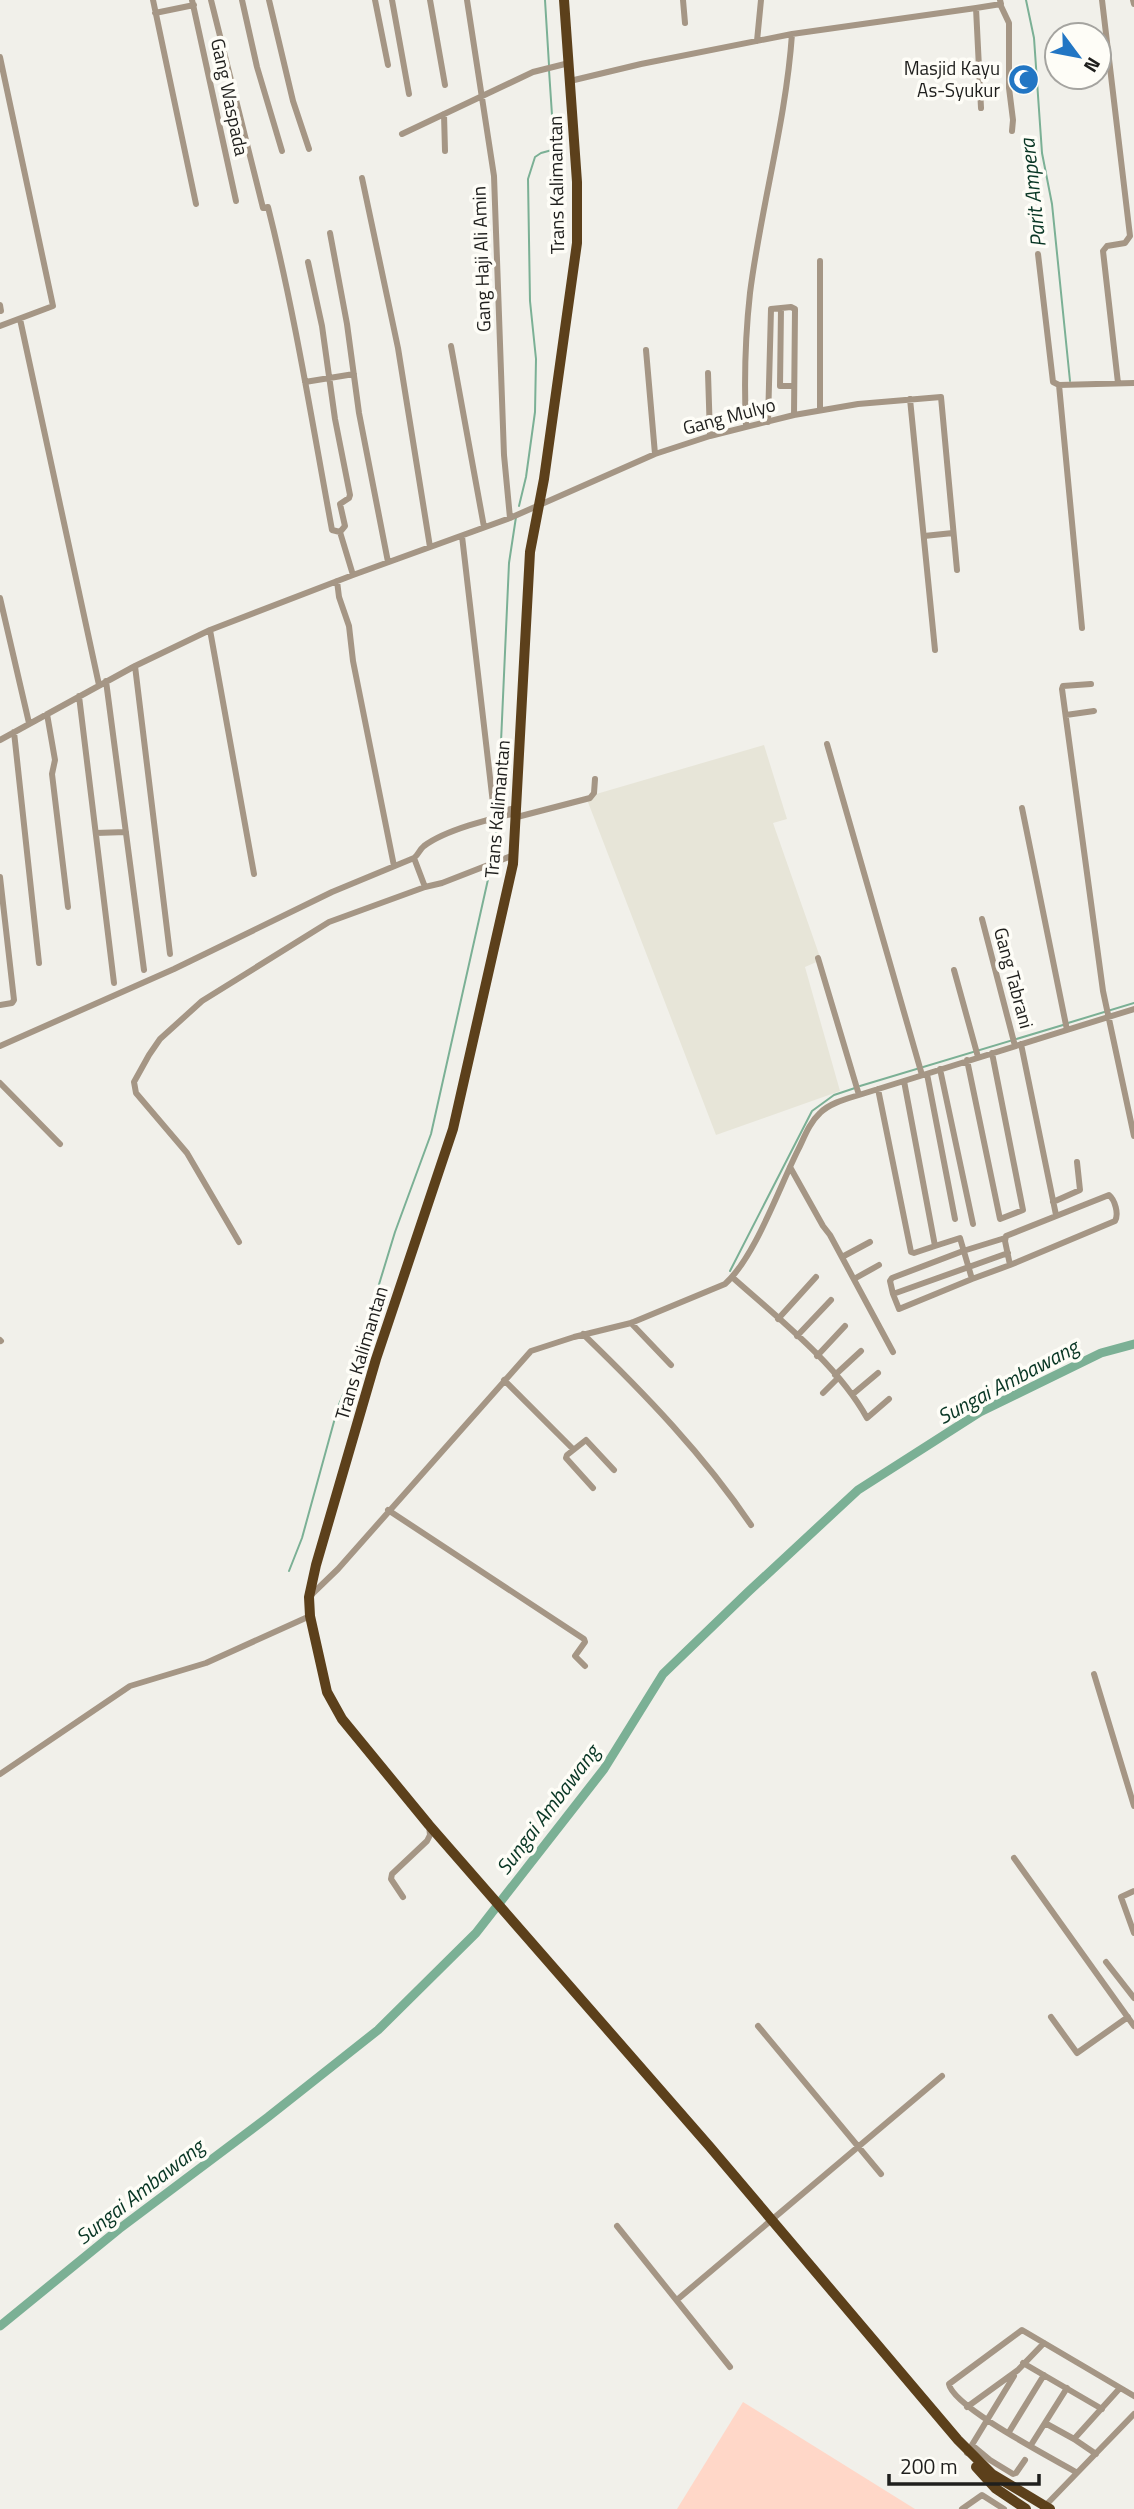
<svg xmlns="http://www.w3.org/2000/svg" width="1134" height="2509" viewBox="0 0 1134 2509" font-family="'Titillium Web',sans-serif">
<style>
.built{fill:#e7e5d8}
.green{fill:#ffd7c8}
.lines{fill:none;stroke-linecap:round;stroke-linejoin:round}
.stream{stroke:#7bb095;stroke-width:2}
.river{stroke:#7bb095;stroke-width:9}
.minor{stroke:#a59685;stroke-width:6}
.trunk{stroke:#5c401b;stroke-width:10}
.labels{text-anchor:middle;stroke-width:7;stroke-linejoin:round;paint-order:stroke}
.poi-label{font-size:19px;fill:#1f1f1d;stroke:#fefdf7;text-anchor:end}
.street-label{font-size:19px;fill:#1f1f1d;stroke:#fefdf7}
.water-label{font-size:21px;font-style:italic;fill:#073523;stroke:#fefdf7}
</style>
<rect width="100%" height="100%" fill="#f1f0ea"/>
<path class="built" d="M764,745l23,74 -14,4 48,137 -16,7 35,124 -124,44 -130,-338z"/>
<path class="green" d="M743,2402l172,107h-238z"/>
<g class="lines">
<path class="stream" d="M545,0l4,65
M1026,0l8,38 8,115 10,51 18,177
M519,506l7,-29 9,-65 1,-53 -6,-58 -2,-122 7,-22 6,-4 11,-3 2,-5 -5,-75
M498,809l11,-246 7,-46
M492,860l6,-39
M1068,1023l66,-20
M860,1086l203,-61
M730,1271l82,-160 22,-16 21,-7
M289,1571l13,-33 36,-131 13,-31 44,-144 36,-98 60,-268"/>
<path class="river" d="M0,2326l119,-97 149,-112 110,-87 98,-97 128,-164 59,-95 85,-82 110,-102 122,-78 121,-59 33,-9"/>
<path class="minor" d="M153,0l43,204
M192,0l44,201
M211,0l52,208 5,-1c27,107 44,215 64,323l8,2
M242,0l15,67 25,84
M269,0l24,101 16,48
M375,0l13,65
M392,0l17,94
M430,0l15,85
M467,0l27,176 10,279 6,63
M683,0l2,23
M1102,0l28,236 -5,7 -18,3 -4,5 15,132
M1133,0l1,4
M1000,4l9,19v65l4,32 -1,11
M976,8l5,100
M155,13l39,-8
M792,34l184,-26 25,-4 -1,-4
M757,41l4,-41
M0,57l53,249 -53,20
M570,81l71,-17 151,-30c-6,87 -31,172 -42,259 -5,45 -6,89 -4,134
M444,114l1,37
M402,134l131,-62 36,-9
M362,178l36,170 32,199
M330,233l17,91 12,89 29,149
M1038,254l15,128 6,3 75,-2
M820,261v149
M308,262l14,64 13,93 15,76 -1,3 -9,6 5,22 -5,6 13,43
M0,305l1,6
M781,308l-1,78h14
M20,319l79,366
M451,346l33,181
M646,350l9,104
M708,373l2,63
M305,382l49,-8
M1059,385l23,243
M910,399l25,251
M768,422l3,-113 20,-2 4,2 -1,106
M462,536l32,276 23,-4
M924,536l29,-3
M337,581l2,16 10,29 4,35 41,205
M0,598l29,125
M210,630l44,244
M135,666l35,288
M106,681l38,289
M1091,684l-28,2 -1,3 41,302 31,145
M79,696l35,287
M47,714l8,46 -3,14 16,133
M1066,715l28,-4
M14,732l25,231
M0,740l135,-74 75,-36 143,-55 157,-57 145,-64 55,-18 84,-21 64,-11 83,-7 16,173
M827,744l95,331
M1022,808l45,222
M517,817l73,-19 4,-5 1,-14
M96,833l30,-1
M414,858l11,29 17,-4 72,-28
M0,877l14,123 -2,3 -12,2
M982,919l33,127
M818,958l41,137
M954,970l24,87
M1021,1044l35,171
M0,1046l174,-77 158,-77 82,-34c5,-4 5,-8 10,-12 21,-16 68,-28 93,-33
M967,1060l33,159 23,-9 -31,-157
M940,1069l33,155
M927,1074l28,145
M0,1083l60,61
M878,1089l33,163 3,1 21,-7 -31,-165
M790,1167l33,59 7,9 63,117
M1109,1195c6,5 10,19 6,26l-105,44 -5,-24 1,-5z
M1053,1202l27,-12 -3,-28
M239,1242l-52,-89 -51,-60 -2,-11 15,-27 11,-16 42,-38 127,-79 96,-35
M935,1246l25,-8c4,14 8,27 12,41l-73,30 -6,-15 115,-41
M842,1257l28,-15
M732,1277c46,41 105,87 135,141l22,-19
M854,1279l25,-14
M972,1279l38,-14
M893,1294l-3,-13 2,-3 71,-27 42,-13
M778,1319l38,-42
M631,1323l40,42
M583,1334c62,60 120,120 168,191
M797,1336l34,-36
M0,1340l1,1
M817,1356l28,-30
M835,1375l26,-24
M504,1380l69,69
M823,1393l15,-15
M853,1394l25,-21
M593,1488l-27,-30 1,-3 19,-15 28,30
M388,1510l196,129 1,3 -10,14 10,10
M309,1597l29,-28 193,-218 43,-14 57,-14 94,-39c30,-27 54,-96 73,-134 6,-12 11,-27 22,-37 10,-10 26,-14 39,-18l275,-86
M1094,1674l40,132
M0,1774l130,-88 76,-23 104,-47
M1014,1858l120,168
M1134,1891l-13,6 13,36
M403,1897l-12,-18 1,-5 35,-33 3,-6 -1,-10
M1106,1962l28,36
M1051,2017l26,36 51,-36
M758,2026l123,148
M617,2226l113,141
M678,2299l264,-223
M1023,2363l79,46
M967,2407l51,-37 26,-27
M1045,2423l29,16
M1009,2432l35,-57
M972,2445l18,15 23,14 3,-1 9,-13
M1031,2445l36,-57
M967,2453l47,-77
M1096,2454l-22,-15 46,-51
M1076,2472c-24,-14 -123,-65 -127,-88l73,-54 112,66
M1045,2506l89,-92
M962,2509l20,-14 22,14"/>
<path class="trunk" d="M564,0l13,182v61l-33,236 -14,73 -17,312 -60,265 -77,230 -60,206 -7,32 1,19 17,76 15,27 87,106 281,322 248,293 34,34 58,35
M976,2467l19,21 31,21"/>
</g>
<defs>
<symbol id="mosque-disc" viewBox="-11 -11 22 22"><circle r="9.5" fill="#2276c4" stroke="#fefdf7"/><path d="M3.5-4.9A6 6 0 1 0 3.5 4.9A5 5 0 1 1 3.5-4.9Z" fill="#fff"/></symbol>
</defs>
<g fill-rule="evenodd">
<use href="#mosque-disc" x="1006" y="62" width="35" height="35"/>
</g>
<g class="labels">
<g class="poi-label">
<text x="1000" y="75">Masjid Kayu<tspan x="1000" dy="22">As-Syukur</tspan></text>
</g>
<g class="street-label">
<text transform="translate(230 97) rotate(78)" y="7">Gang Waspada</text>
<text transform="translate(556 185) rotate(-91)" y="7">Trans Kalimantan</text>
<text transform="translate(481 259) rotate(-92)" y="7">Gang Haji Ali Amin</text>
<text transform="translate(729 416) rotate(-15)" y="7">Gang Mulyo</text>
<text transform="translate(497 809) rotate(-85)" y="7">Trans Kalimantan</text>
<text transform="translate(1014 978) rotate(75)" y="7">Gang Tabrani</text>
<text transform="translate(361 1353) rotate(-73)" y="7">Trans Kalimantan</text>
</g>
<g class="water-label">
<text transform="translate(1033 193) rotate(-96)" y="7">Parit Ampera</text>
<text transform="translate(1008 1382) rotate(-28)" y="7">Sungai Ambawang</text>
<text transform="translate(548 1810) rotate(-53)" y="7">Sungai Ambawang</text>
<text transform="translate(140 2192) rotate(-38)" y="7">Sungai Ambawang</text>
</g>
</g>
<g transform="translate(1078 56) rotate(122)"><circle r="33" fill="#fefdf7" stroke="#a5a4a0" stroke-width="2"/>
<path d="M0-5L12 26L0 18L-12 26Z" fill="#2276c4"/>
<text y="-10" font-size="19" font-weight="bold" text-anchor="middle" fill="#1f1f1d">N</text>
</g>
<path d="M889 2474v10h150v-10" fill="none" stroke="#1f1f1d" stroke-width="3.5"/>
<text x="900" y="2474" font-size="21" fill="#1f1f1d" stroke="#fefdf7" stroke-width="5" paint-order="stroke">200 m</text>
</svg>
